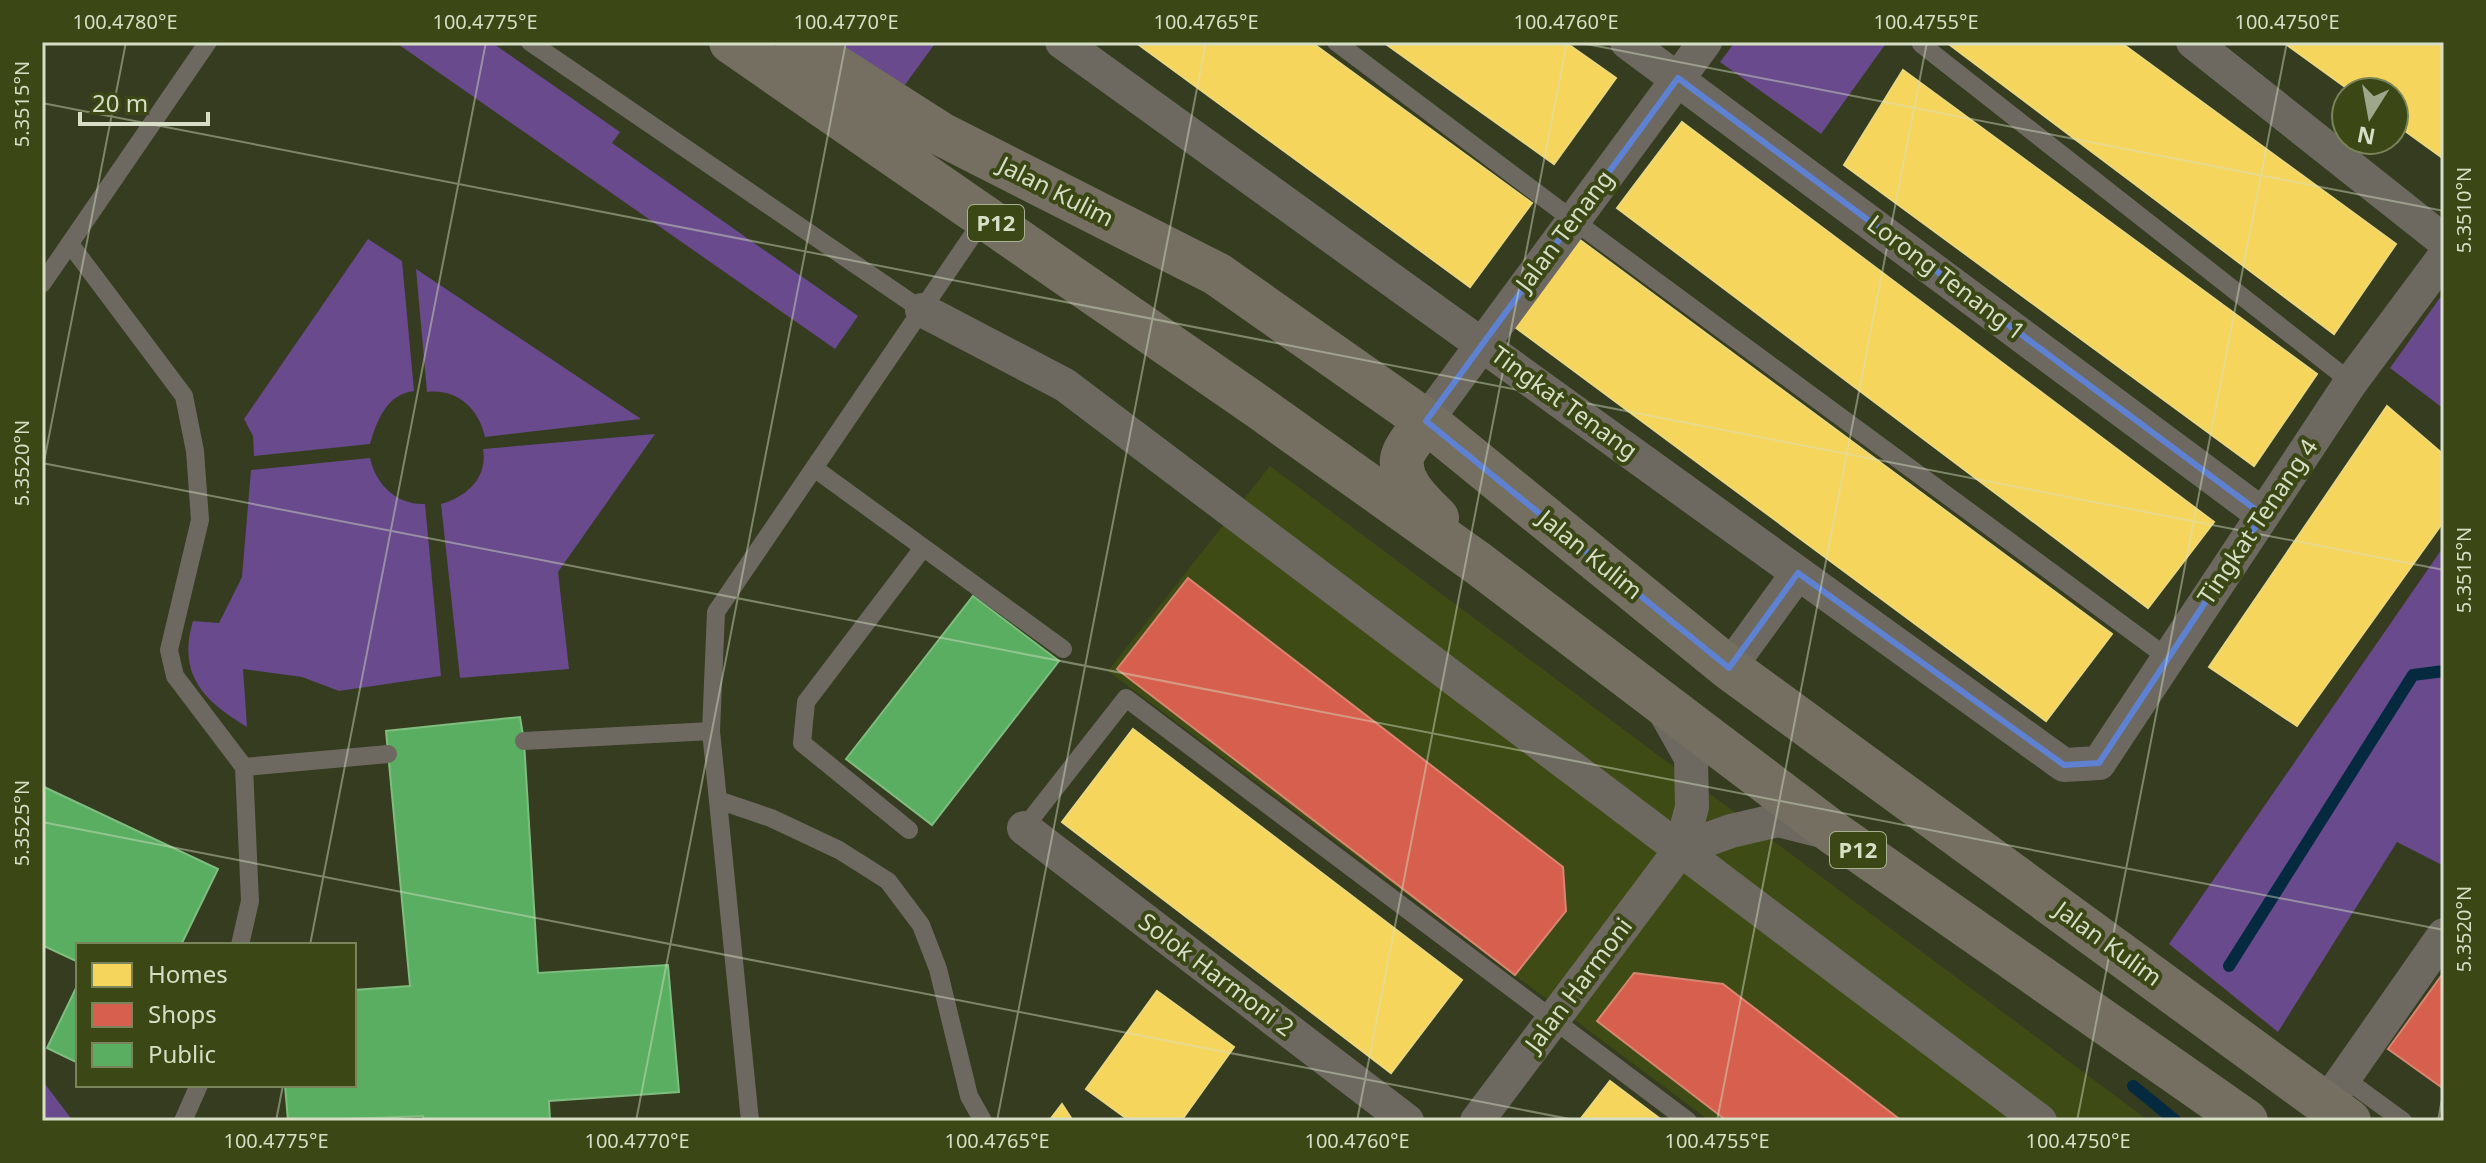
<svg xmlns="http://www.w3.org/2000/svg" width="2486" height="1163" viewBox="0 0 2486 1163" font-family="'Noto Sans',sans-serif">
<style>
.built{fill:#3e4b14}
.green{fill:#684a8d}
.homes{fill:#f6d55c;stroke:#ecd87c;stroke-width:2}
.shops{fill:#d6604d;stroke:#d68671;stroke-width:2}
.public{fill:#5aae61;stroke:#7fbd7f;stroke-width:2}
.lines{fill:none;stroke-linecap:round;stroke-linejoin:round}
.stream{stroke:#052a3f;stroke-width:12}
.service{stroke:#6e6960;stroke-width:18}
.minor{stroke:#6e6960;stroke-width:34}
.primary{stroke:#746f61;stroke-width:44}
.marked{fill:none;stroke:#5e81d1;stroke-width:6;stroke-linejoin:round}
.ticks{fill:none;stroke:#d6dfc5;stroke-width:2;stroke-opacity:0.45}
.labels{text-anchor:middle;stroke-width:8;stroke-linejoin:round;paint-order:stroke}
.shield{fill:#3b4715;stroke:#a8b190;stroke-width:2}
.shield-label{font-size:22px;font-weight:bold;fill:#d6dfc5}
.street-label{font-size:24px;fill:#d6dfc5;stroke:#3b4715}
.neatline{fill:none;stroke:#d6dfc5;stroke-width:3}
.ticks-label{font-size:20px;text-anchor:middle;fill:#d6dfc5}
</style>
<rect width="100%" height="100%" fill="#353c20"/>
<path class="built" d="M1270,466l879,655h-439l-602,-450z"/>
<path class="green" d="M395,42h96l129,90 -8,11 246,173 -23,33z
M837,42h99l-34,47z
M1735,42h152l-66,92 -101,-72z
M368,239l34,22 12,130c-27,3 -37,29 -44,53l-116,12 -1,-20 -9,-17z
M416,269l225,150 -156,18c-6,-28 -28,-49 -58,-45z
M2444,292v117l-54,-41z
M655,434l-97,138 11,97 -109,9 -19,-174c25,-7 47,-26 42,-55z
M370,458c6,27 27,47 55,46l16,172 -102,15 -37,-14 -59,-8 4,58c-43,-26 -70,-52 -54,-106l26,2 23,-46 9,-107z
M2444,546v320l-47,-24 -119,190 -109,-88z
M42,1080l31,41h-31z"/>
<path class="homes" d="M1135,42h176l221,161 -62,84z
M1383,42h182l51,36 -62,86z
M1946,42h174l276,202 -62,90z
M2283,42h156l5,4v113l-50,-36v-31h-42z
M1903,70l414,304 -63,92 -410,-301z
M1682,122l532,400 -66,86 -531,-400z
M1580,240l532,394 -66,87 -531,-394z
M2387,406l57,49v66l-147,205 -88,-59z
M1133,729l329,251 -71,93 -329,-251z
M1157,991l77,56 -53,74h-51l-44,-32z
M1610,1081l53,40h-84z
M1062,1104l11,17h-24z"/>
<path class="shops" d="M1188,578l375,289 3,44 -51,64 -398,-306z
M2444,972v117l-56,-40z
M1634,973l89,11 179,137h-175l-130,-100z"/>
<path class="public" d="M973,596l86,65 -127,164 -86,-66z
M520,717l4,24 14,232 130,-8 11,127 -130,9 1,20h-126l-1,-5 -135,5 -3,-36h69v-95l56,-4 -24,-255z
M42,786l176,83 -37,76h-103v17l-36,-17z
M78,984v79l-31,-15z"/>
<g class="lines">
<path class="stream" d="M2229,966l184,-291 31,-4
M2133,1086l43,35"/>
<path class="service" d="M530,42l392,268
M1336,42l237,178 595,438
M1921,44l430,338
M70,244l114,152 11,55 5,69 -31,130 6,26 69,91 6,134 -10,44
M42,284l166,-242
M814,468l249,181
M524,741l187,-10
M244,767l144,-13
M718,800l53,18 68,32 49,31 33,44 17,44 31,127 14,25
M1024,828l102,-130 562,423
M909,830l-107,-87 4,-41 117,-154
M2344,1078l59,43
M183,1121l16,-36
M750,1121l-39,-390 5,-119 269,-395"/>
<path class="minor" d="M1062,42l1002,723 35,-2 252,-381 93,-125
M1627,42l636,473
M2193,42l251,199
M922,310l143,75 975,736
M1426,421l279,-379
M1729,668l69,-95
M1024,828l383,293
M1681,849l50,-18 47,-11 48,12
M2326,1104l118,-169
M1477,1121l204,-272 11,-42 -1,-49 -27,-48"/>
<path class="primary" d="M731,42l529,366 219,156 356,270 411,287
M797,42l144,92 276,140 209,147 303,247 620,453
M1426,421c-7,11 -22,26 -24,38 -3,24 20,44 35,59"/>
</g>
<path class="marked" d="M1678,78l585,437 -164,248 -35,2 -266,-192 -69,95 -303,-247z"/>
<path class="ticks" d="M1576,42l868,169M42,103l2402,467M42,463l2402,467M42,472l84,-430M42,822l1538,299M310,945l176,-903M276,1121l7,-36M636,1121l210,-1079M997,1121l209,-1079M1357,1121l210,-1079M1717,1121l210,-1079M2077,1121l210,-1079M2438,1121l6,-33"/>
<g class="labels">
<g class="shield">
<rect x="968" y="205" width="56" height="36" rx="6"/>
<rect x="1830" y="832" width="56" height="36" rx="6"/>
</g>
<g class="shield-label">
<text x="996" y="231">P12</text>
<text x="1858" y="858">P12</text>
</g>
<g class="street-label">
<text transform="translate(1056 192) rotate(27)" y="8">Jalan Kulim</text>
<text transform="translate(1565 231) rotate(-53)" y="8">Jalan Tenang</text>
<text transform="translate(1946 278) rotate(37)" y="8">Lorong Tenang 1</text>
<text transform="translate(1564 403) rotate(36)" y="8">Tingkat Tenang</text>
<text transform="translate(2258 522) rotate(-56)" y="8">Tingkat Tenang 4</text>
<text transform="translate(1590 555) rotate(39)" y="8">Jalan Kulim</text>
<text transform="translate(2108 944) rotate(36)" y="8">Jalan Kulim</text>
<text transform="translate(1216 975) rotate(37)" y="8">Solok Harmoni 2</text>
<text transform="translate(1579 985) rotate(-53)" y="8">Jalan Harmoni</text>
</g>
</g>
<rect width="2486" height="1163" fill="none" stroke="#3b4715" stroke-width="88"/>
<rect x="76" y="943" width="280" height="144" fill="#3b4715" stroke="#79845b" stroke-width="2"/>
<rect x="92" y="963" width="40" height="24" fill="#f6d55c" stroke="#79845b" stroke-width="2"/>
<text x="148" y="983" font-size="24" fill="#d6dfc5">Homes</text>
<rect x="92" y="1003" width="40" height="24" fill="#d6604d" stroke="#79845b" stroke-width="2"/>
<text x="148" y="1023" font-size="24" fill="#d6dfc5">Shops</text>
<rect x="92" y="1043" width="40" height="24" fill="#5aae61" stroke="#79845b" stroke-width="2"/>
<text x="148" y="1063" font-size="24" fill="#d6dfc5">Public</text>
<g transform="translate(2370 116) rotate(191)"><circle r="38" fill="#3b4715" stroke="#79845b" stroke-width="2"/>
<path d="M0-6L14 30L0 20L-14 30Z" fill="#9ea68b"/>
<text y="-12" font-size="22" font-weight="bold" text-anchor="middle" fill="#d6dfc5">N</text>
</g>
<path d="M80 112v12h128v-12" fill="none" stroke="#d6dfc5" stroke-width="4"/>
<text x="92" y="112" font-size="24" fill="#d6dfc5" stroke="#3b4715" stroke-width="6" paint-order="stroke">20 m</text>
<rect x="44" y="44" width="2398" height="1075" class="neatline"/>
<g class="ticks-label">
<text x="125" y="29">100.4780°E</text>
<text x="485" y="29">100.4775°E</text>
<text x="846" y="29">100.4770°E</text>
<text x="1206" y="29">100.4765°E</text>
<text x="1566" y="29">100.4760°E</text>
<text x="1926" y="29">100.4755°E</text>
<text x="2287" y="29">100.4750°E</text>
<text transform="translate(22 104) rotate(-90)" y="7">5.3515°N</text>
<text transform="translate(2464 210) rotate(-90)" y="7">5.3510°N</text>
<text transform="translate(22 463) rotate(-90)" y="7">5.3520°N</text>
<text transform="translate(2464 570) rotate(-90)" y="7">5.3515°N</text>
<text transform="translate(22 823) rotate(-90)" y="7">5.3525°N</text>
<text transform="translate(2464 929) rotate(-90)" y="7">5.3520°N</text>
<text x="276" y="1148">100.4775°E</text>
<text x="637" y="1148">100.4770°E</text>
<text x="997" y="1148">100.4765°E</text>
<text x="1357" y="1148">100.4760°E</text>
<text x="1717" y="1148">100.4755°E</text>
<text x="2078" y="1148">100.4750°E</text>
</g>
</svg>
